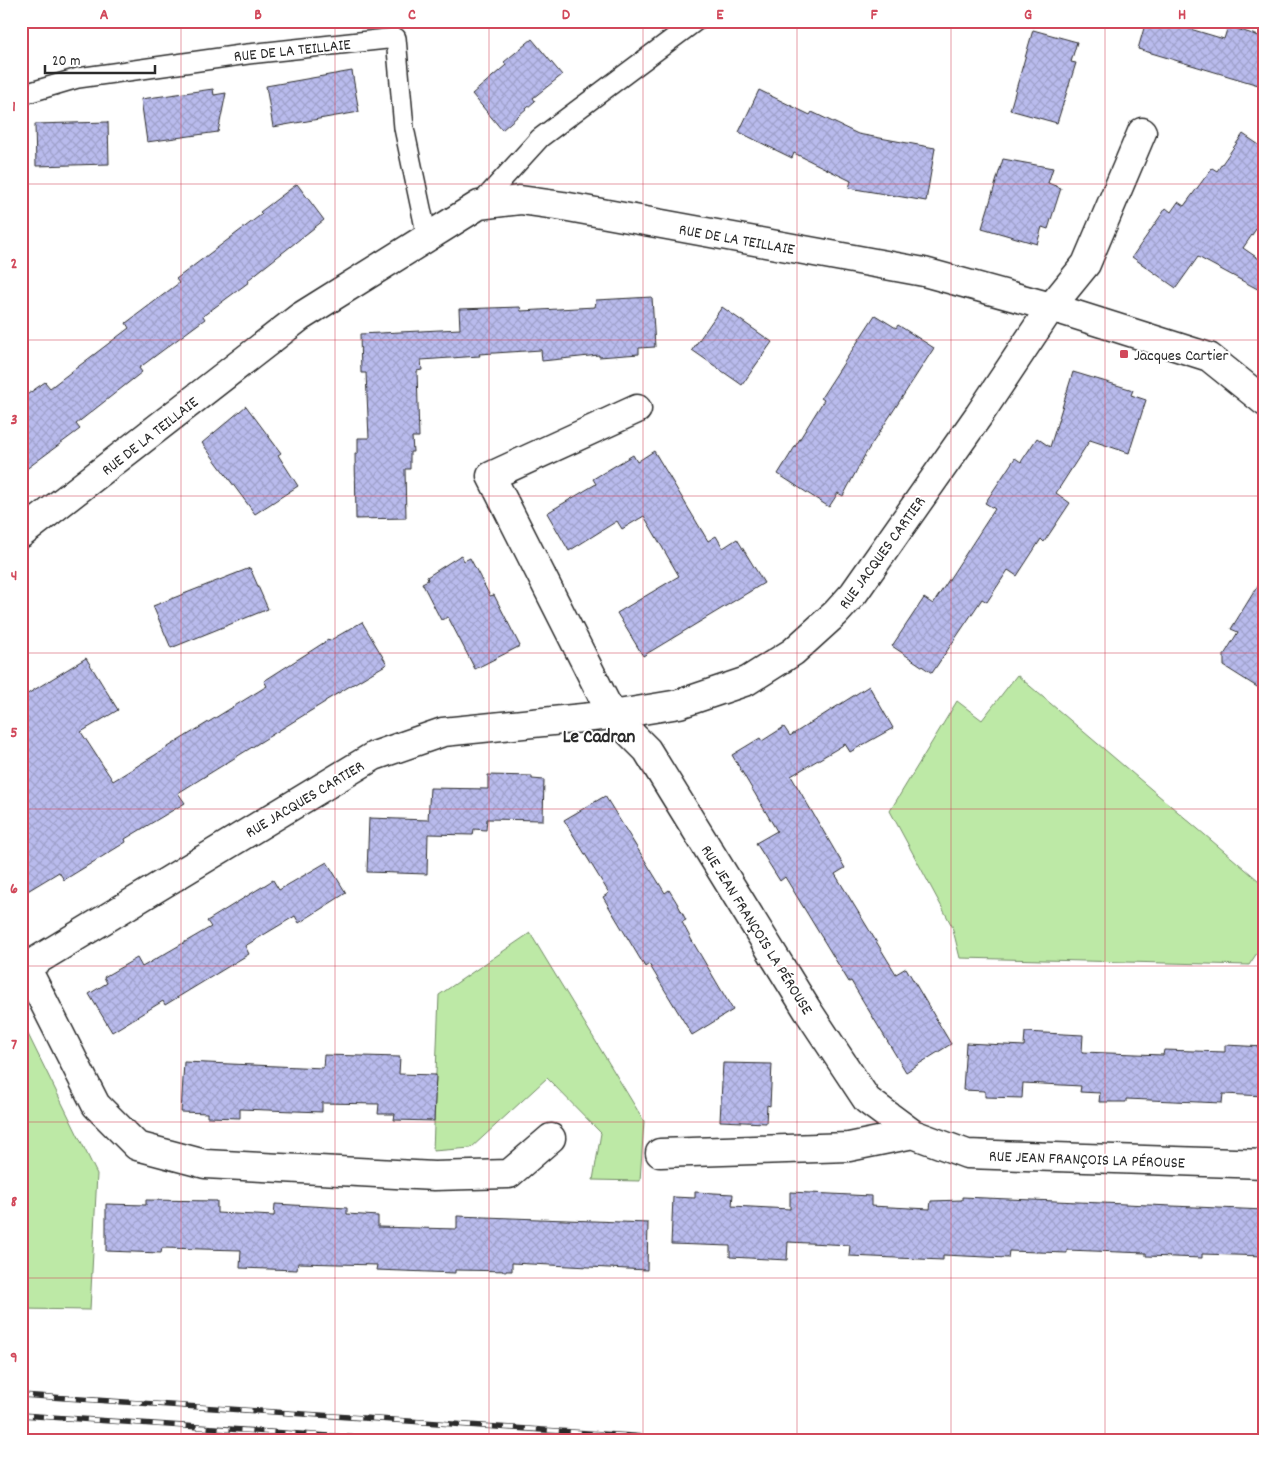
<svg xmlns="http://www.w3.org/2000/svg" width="1286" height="1462" viewBox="0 0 1286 1462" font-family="Dekko,sans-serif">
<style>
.green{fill:#bde9a6;stroke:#748a68}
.building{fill:url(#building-cross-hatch);stroke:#2b2b2b}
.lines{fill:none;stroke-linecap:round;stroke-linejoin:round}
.lane-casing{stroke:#2b2b2b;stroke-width:22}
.street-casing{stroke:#2b2b2b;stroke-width:31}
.lane{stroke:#fff;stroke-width:19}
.street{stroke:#fff;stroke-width:28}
.rail-casing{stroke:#2b2b2b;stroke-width:5.5}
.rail{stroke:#fff;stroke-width:4;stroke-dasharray:11;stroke-linecap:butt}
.grid{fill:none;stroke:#d1495b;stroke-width:1;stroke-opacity:0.55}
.poi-dot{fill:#d1495b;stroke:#fff;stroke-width:2}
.labels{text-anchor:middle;stroke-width:4;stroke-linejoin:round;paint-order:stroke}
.street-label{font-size:16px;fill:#2b2b2b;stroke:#fff}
.poi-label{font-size:16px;fill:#2b2b2b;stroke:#fff;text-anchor:start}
.quarter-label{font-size:19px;font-weight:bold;fill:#2b2b2b;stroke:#fff}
.neatline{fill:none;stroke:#d1495b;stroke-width:2}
.grid-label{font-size:16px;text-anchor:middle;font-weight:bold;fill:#d1495b}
</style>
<defs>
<pattern id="building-cross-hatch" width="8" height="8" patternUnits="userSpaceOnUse" patternTransform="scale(1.25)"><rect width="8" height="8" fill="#b9bbed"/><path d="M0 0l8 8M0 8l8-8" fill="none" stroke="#9fa1cb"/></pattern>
</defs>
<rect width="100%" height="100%" fill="#fff"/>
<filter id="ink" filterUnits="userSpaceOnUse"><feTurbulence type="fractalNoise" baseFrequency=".02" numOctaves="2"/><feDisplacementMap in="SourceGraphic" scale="10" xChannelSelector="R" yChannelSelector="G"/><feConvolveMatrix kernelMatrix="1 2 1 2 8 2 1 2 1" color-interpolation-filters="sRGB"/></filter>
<g filter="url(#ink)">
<path class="green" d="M1017,675l248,211v55l-16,24 -289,-7 -8,-32 -62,-115 67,-110 25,19z
M530,933l114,188 -4,60 -47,-1 8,-47 -54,-55 -76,70 -38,3 6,-156z
M21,1020l76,154 -7,136 -69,-1z"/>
<path class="building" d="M1146,21h17l61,18 4,-13 37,12v49l-127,-38z
M1033,30l44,12 -6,20 5,1 -19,60 -47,-13z
M532,39l30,36 -29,23 2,3 -33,29 -30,-36 34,-29 -2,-3z
M352,71l7,41 -86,15 -7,-41z
M213,89l1,6 12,-2 -8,39 -71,10 -6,-43z
M759,90l51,25 2,-3 46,22 77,14 -9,53 -77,-13 2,-7 -57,-28 -2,5 -53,-26z
M108,122l1,42 -73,2 -1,-42z
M1243,134l22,15v67l-22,32 22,15v30l-67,-36 -22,31 -44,-31 34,-49 5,4 7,-10 6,4 28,-38 5,3z
M1003,159l50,9 -5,15 13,5 -13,41 -6,-2 -5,17 -55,-16z
M297,184l27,36 -76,60 1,2 -46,34 2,3 -66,49 3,4 -66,52 4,5 -59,44v-74l24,-17 5,6 79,-60 -3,-5 53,-40 -3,-4 86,-65 -2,-2z
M652,297l3,50 -16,1v6l-40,3v-2l-57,6 -1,-11 -62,4 1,2 -59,4 1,10 -5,1 2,66h-7l1,15h-3v17h-5l1,49 -50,1 -1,-66h3v-15h11l-3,-65h-5l-1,-39 100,-5 -1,-20 61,-2 1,4 74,-4 1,-7z
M722,307l50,35 -30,43 -50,-35z
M875,315l21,13 2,-3 36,23 -68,105 -23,43 -5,-3 -9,14 -51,-33 46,-74 -3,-2z
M1073,372l60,18 -2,5 15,5 -17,53 -39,-13 -34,53 14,10 -26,39 -3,-3 -24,37 -9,-6 -21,32 -5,-3 -50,74 -40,-27 32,-48 9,6 62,-95 -10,-6 30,-45 6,4 16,-24 13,9z
M246,406l35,47 -3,2 20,31 -43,28 -53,-71z
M654,451l54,90 8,-5 7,12 14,-9 27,44 -121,73 -26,-43 62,-37 -35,-60 -22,13 -5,-8 -48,30 -22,-38 49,-29 -3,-5 40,-24 4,7z
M461,555l3,6 6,-3 20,38 4,-1 26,51 -45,23 -27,-52 -7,3 -19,-37 6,-3 -1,-3z
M250,568l18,41 -97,39 -18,-42z
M1265,574v118l-41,-26v-11l14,-23 -7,-3z
M362,622l25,42 -62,37v1l-147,91 7,10 -60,36 1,3 -62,38 -5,-8 -38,23v-197l65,-40 32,52 -37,22 32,49 154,-95 -3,-5 64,-41 1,1z
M869,686l24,42 -43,24 -5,-8 -54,32 54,92 -10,6 61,100 10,-6 45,76 -45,28 -55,-91 -2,1 -64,-105 -5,4 -24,-38 21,-12 -45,-76 28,-17 2,3 22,-14 6,9z
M488,775l44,1v3l12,1 -1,40 -56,-1 -1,11 -12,-1 -1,6 -45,-1 -1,40 -60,-2 2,-54 59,2 2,-32 58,1z
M605,796l60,97 4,-3 8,13 9,17 -4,2 9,17 42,71 -41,25 -43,-71 -4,3 -42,-70 6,-4 -45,-73z
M327,862l19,31 -47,30 -4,-7 -50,30 4,8 -84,51 -2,-4 -51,31 -23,-38 18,-11 -3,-6 33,-19 5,9 69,-40 -4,-6 66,-41 6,10z
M1025,1032l58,3 -1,17 81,3 1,-5 61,2v-7l40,2v49l-42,-2 -1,9 -96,-4v3h-27l1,-9 -20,-1 1,-6 -58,-3 -1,15 -37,-1v-6l-22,-1 3,-47 58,3z
M324,1055l76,2 -1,17 37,1 -2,46 -40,-1 1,-6h-17l1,-10 -57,-1v9l-82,-3v9l-33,-1v-4l-26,-1 3,-50 139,6z
M723,1063l49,1 -2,42 -3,-1 -1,18 -46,-2z
M695,1192l38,2 -1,12 58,3v-17l81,4v10l59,3 1,-8 31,-1v-3l303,13v46l-63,-2v4l-56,-2v-3l-79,-3v3l-58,-2 -1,7 -65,-3v5l-94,-4 1,-11 -62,-3 -1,18 -57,-3v-11l-59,-2 2,-47 22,1z
M146,1200l71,1v12l57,3 1,-12 72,4v6l31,2v11l79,2v-13l191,7 -1,47 -135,-7v8l-57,-1v3l-79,-3 1,-5 -79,-2 -1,7 -57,-2 1,-18 -79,-2 -1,5 -55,-2v-47l40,1z"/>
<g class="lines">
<defs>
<path id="lane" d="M21,95l57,-17 170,-24 148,-16 8,90 23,109
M479,205l61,-67 156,-117"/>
<path id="street" d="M637,409l-146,67 121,239 35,35 161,261 59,89 46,34 54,20 298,10
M21,534l279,-217 179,-112 41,-5 43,6 361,66 127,35 158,50 56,45
M21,967h5l348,-211 69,-24 169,-17 67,-11 68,-23 46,-29 43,-39 18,-20 125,-178 72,-108 35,-43 56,-132
M26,967l70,138 41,41 68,18 229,12 75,-2 42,-36
M660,1153l189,-6 64,-13"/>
</defs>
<use href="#lane" class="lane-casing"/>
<use href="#street" class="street-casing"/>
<use href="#lane" class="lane"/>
<use href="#street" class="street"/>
<defs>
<path id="rail" d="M21,1395l686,46
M21,1415l383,26"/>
</defs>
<use href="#rail" class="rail-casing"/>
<use href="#rail" class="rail"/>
</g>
</g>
<path class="grid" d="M181,21v1420M335,21v1420M489,21v1420M643,21v1420M797,21v1420M951,21v1420M1105,21v1420M21,184h1244M21,340h1244M21,496h1244M21,653h1244M21,809h1244M21,966h1244M21,1122h1244M21,1278h1244"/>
<rect class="poi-dot" x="1119" y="349" width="10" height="10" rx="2.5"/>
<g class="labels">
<g class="street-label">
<text transform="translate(292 49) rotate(-6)" y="6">RUE DE LA TEILLAIE</text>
<text transform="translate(737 238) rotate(10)" y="6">RUE DE LA TEILLAIE</text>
<text transform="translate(149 435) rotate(-38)" y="6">RUE DE LA TEILLAIE</text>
<text transform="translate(881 552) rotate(-54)" y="6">RUE JACQUES CARTIER</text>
<text transform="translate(304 798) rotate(-31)" y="6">RUE JACQUES CARTIER</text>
<text transform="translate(758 929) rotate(58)" y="6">RUE JEAN FRANÇOIS LA PÉROUSE</text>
<text transform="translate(1087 1158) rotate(2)" y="6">RUE JEAN FRANÇOIS LA PÉROUSE</text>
</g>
<g class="poi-label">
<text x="1134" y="360">Jacques Cartier</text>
</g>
<g class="quarter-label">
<text x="599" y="742">Le Cadran</text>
</g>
</g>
<rect width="1286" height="1462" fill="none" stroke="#fff" stroke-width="55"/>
<path d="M45 65v8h110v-8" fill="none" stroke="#2b2b2b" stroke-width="2.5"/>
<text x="52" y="65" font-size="15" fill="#2b2b2b" stroke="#ffffff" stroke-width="4" paint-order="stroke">20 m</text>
<rect x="28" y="28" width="1230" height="1406" class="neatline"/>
<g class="grid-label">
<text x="104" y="19">A</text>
<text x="258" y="19">B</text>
<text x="412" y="19">C</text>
<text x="566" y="19">D</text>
<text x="720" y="19">E</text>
<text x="874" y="19">F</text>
<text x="1028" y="19">G</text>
<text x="1182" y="19">H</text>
<text x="14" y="111">1</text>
<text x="14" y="268">2</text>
<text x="14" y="424">3</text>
<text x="14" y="580">4</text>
<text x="14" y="737">5</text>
<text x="14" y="893">6</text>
<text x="14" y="1049">7</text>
<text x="14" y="1206">8</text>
<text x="14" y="1362">9</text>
</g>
</svg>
